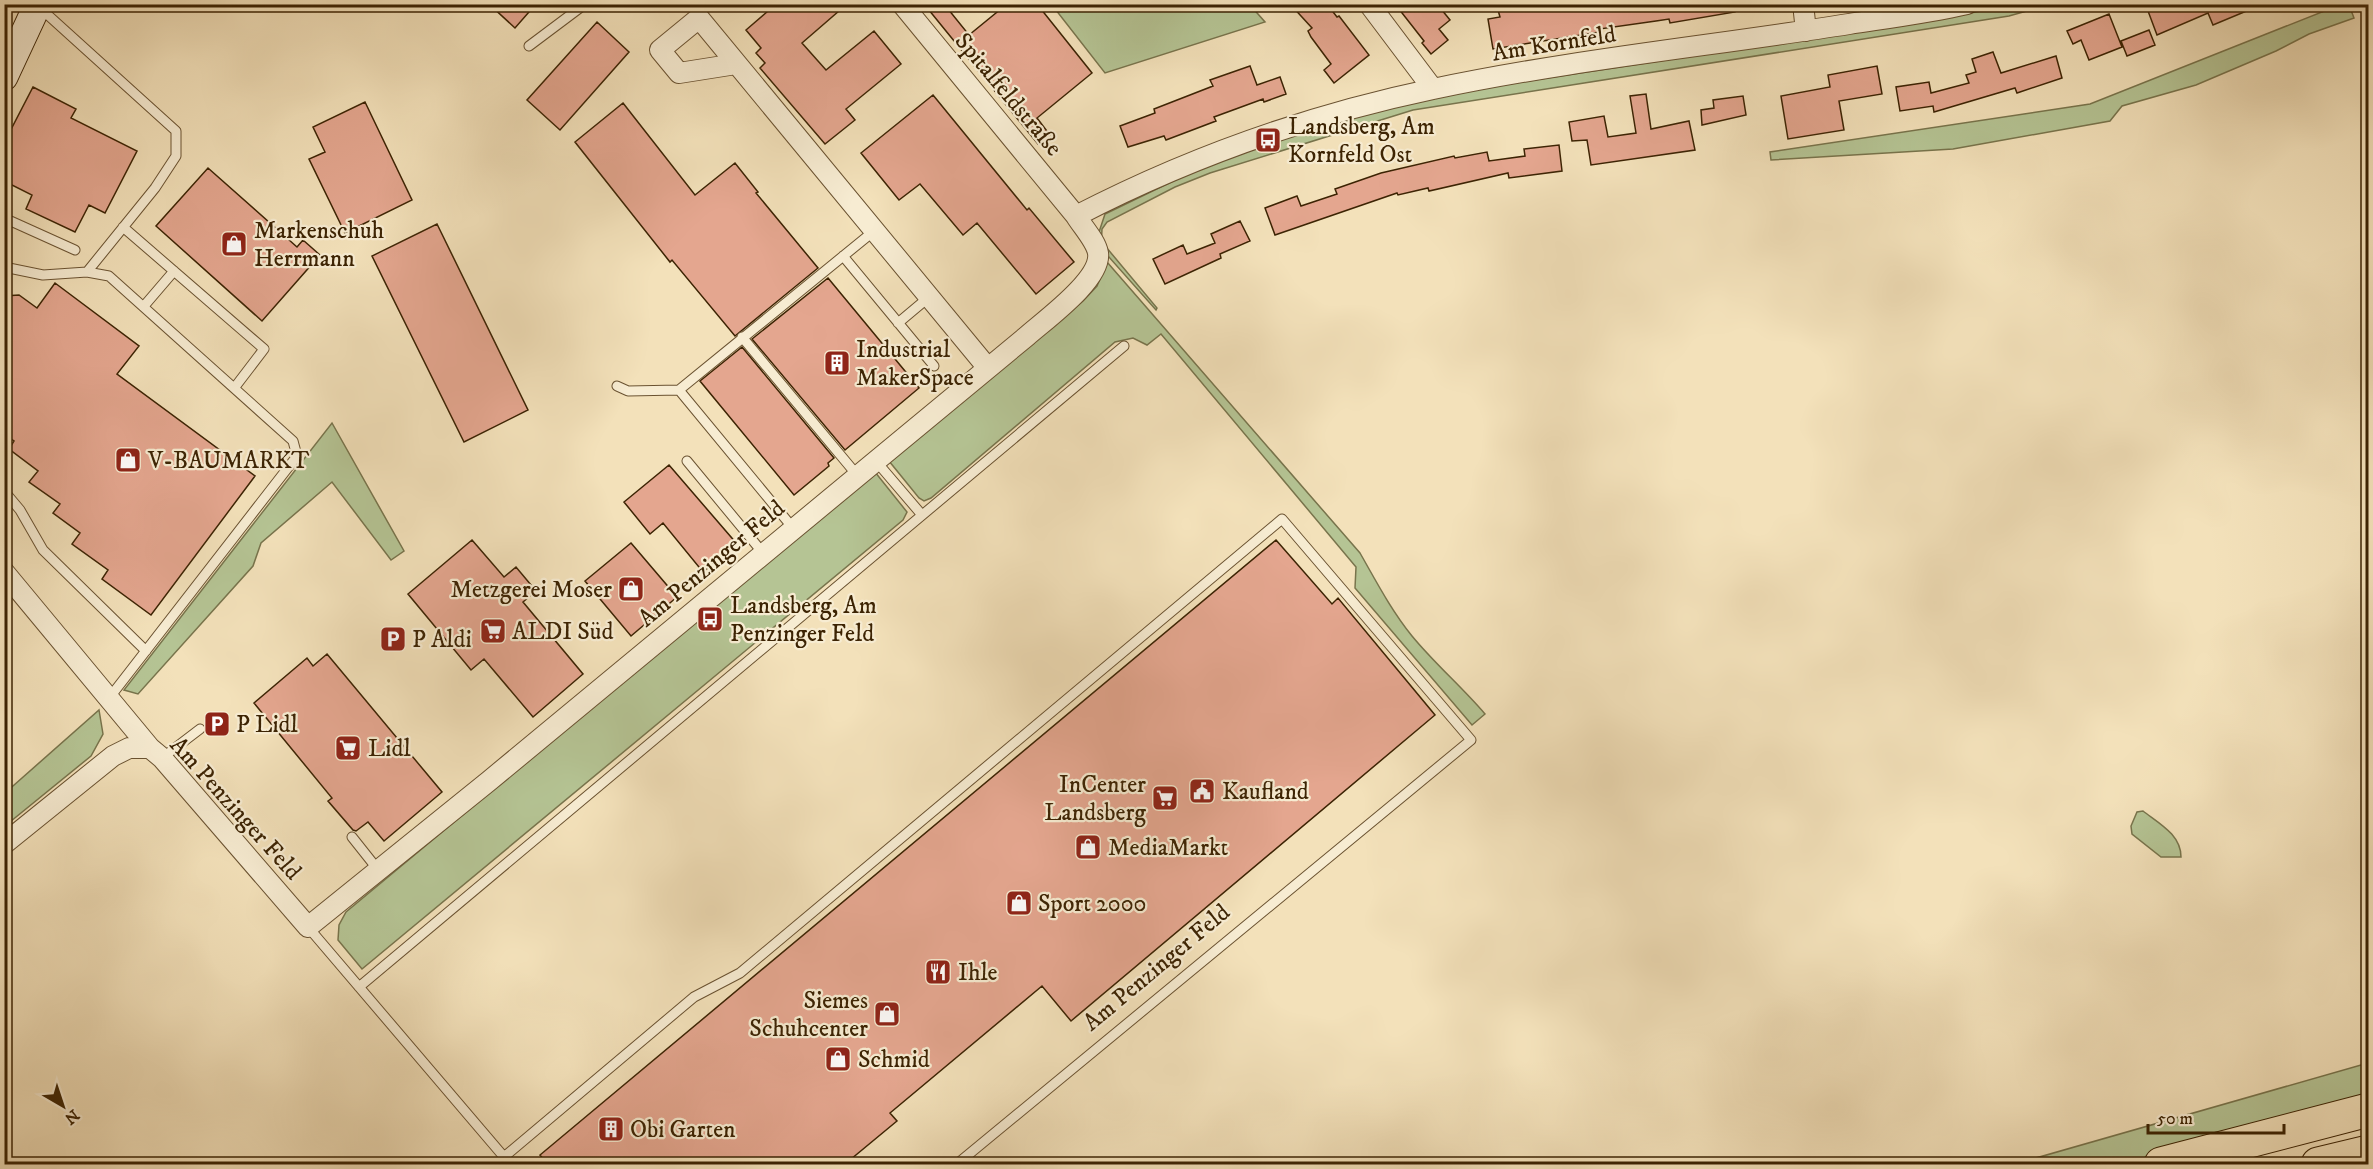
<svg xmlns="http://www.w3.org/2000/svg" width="2373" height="1169" viewBox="0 0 2373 1169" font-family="'IM FELL DW Pica',serif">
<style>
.green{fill:#b5c494;stroke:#78744c;stroke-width:1.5}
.building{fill:#e4a68f;stroke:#3c2303;stroke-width:1.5}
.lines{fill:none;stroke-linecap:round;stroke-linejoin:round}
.lane-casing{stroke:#6a5231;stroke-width:11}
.street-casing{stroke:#6a5231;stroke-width:22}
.secondary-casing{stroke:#3c2303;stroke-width:29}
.highway-casing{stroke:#3c2303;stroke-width:35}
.lane{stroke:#f7ecd2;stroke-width:9}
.street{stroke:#f7ecd2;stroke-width:20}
.secondary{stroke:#f7ecd2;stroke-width:27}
.highway{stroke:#f3e1ba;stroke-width:33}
.labels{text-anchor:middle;stroke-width:4.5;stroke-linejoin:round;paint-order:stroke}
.street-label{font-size:24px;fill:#3c2303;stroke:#f7ecd2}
.poi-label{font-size:24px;fill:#3c2303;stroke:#f7ecd2;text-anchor:start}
</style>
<rect width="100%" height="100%" fill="#f3e1ba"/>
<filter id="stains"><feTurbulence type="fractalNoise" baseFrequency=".00333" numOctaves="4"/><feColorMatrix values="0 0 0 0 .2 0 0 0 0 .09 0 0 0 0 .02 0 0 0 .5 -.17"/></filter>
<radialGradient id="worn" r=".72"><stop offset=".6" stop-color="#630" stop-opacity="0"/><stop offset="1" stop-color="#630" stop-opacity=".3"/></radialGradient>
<path class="green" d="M2342,4l7,1 5,13 -45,16 -33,17 -80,34 -74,21 -12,15 -157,28 -182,11 -1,-8 320,-48z
M1052,5h198l15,17 -160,51z
M2011,5h37l-39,11 -596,94 -203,63 -35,14 -68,35 -5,7 -1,20 -2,-17 6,-18 93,-45 109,-40 142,-36 506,-77z
M1106,247l51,61 -1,2 -48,-54z
M1107,262l253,291c16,28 31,57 52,83 23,28 50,51 73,78l-13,11 -117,-137 1,-21 -195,-233 -14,11 -14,-7 -18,4 -184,156 -7,3 -5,-3 -30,-37 194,-160 14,-15z
M332,423l72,128 -13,9 -59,-78 -71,61 -8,23 -115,128 -14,-4z
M875,472l32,40 -4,8 -541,449 -24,-29 1,-15 7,-13z
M99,710l4,24 -12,22 -86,70v-33z
M2143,811c17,13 38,24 38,46h-20l-29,-23 -1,-8 6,-14z
M2368,1063v36l-248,65h-105z"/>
<path class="building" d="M489,4h47l-21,24z
M776,4h71l-45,39 24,27 48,-39 27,33 -55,45 9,11 -30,24 -65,-76 5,-5 -9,-10 5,-5 -15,-18z
M924,4h20l25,31 38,-31h30l55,69 -55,45 13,17 -12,9z
M1290,4h37l10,13 2,-1 30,39 -35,28 -10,-13 7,-6 -20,-27 -3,-6 4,-3z
M1395,4h42l13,16 -11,9 9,11 -17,14 -9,-11 2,-2z
M1526,4h208l1,8 -65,11 -1,-4 -13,2 -57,8 1,3 -107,17 -5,-30 12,-2 -2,-7z
M2163,4h98v1l-48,20 -5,-12 -51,22 -9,-24z
M2109,14l13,33 -33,13 -8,-20 -8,4 -6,-13z
M597,22l32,30 -69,78 -33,-30z
M2149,30l6,15 -28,11 -6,-15z
M1993,52l8,21 55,-17 6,22 -45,15 -2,-5 -81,24 -1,-6 -33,5 -4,-24 33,-5 2,11 38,-10 -3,-8 10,-3 -4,-13z
M1250,66l7,19 23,-8 6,17 -22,8 -1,-3 -49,18 2,4 -50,19 -2,-4 -36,11 -8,-21 35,-13 -1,-4 59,-23 -3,-6z
M1877,66l5,28 -43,7 5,29 -56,9 -7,-43 49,-9 -2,-12z
M33,87l43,22 -5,9 66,33 -32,62 -16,-8 -14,27 -49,-23 6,-14 -28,-14v-38z
M1646,94l5,35 38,-8 6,29 -104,15 -4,-25 -15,1 -3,-19 35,-6 4,21 28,-4 -6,-37z
M933,95l94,115 2,-2 45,54 -38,32 -59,-71 -14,12 -43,-51 -21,16 -38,-47z
M1743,96l3,19 -44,10 -1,-15 13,-2 -1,-8z
M365,102l47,98 -67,33 -36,-74 16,-7 -12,-25z
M623,103l72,92 40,-32 23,29 -2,1 62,75 -83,68 -63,-76 -2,2 -95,-120z
M1559,145l3,26 -53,7 -1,-5 -79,18 -1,-3 -30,7 -1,-2 -122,42 -10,-27 32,-12 4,10 36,-12 -2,-5 46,-16 73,-17 1,2 32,-6 2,9 36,-5 -1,-7z
M208,168l89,79 6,-7 17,15 -58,66 -106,-95z
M1240,221l10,20 -30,13 1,4 -56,26 -12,-25 30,-14 4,9 28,-11 -4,-9z
M437,224l91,186 -64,32 -92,-186z
M828,278l91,110 -74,62 -93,-111z
M55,283l84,63 -22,28 138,102 -104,139 -49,-36 6,-9 -36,-26 8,-11 -27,-20 7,-9 -31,-22 9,-11 -29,-22 5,-8 -10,-7v-138l15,-1 18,13z
M742,347l92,111 -6,5 1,3 -35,29 -94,-114z
M669,465l68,79 -34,28 -40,-49 -13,11 -26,-32z
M472,540l32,37 12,-10 20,24 -13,11 60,72 -50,43 -49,-58 -13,11 -63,-76z
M1276,540l56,64 6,-6 97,117 -364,306 -29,-35 -152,127 7,8 -52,43h-298l-7,-9z
M631,543l46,54 -46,39 -46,-55z
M327,654l115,138 -58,49 -16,-19 -12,9 -3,-1 -25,-29 4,-3 -78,-95 53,-45 6,8z"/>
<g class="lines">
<defs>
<path id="lane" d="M529,46l56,-42
M4,218l71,32
M123,227l141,122 -29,38
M843,256l91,110
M4,267l39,8 44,-3 68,-84 21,-32v-25l-137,-124
M87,272l22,4 184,165 4,15 -187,241
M144,306l30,-35
M898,323l31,-26
M742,337l115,138
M617,386l11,5 51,-1 114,138
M679,390l195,-159
M875,460l47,55
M687,461l76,92
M4,491l16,19 23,40 103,101
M162,758l38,-29
M352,837l27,34
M308,927l202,237
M359,987l765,-641
M504,1157l190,-160 46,-24 542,-454 189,221 -514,424"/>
<path id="street" d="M1369,4l64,85
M1803,4l3,27
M736,64l-57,9 -19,-23 39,-32c96,117 192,233 288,349
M1076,216c112,-58 233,-101 357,-127 137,-29 277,-43 416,-65 39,-6 79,-11 118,-20
M4,572l146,176 12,10 146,169 181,-146 538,-445c18,-16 75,-57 71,-83 -2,-12 -16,-27 -22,-37l-174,-212
M4,844l109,-88 16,-8h21"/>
<path id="secondary" d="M4,77l34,-73"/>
<path id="highway" d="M2161,1164l207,-54
M2318,1164l50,-12"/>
</defs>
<use href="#lane" class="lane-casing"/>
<use href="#street" class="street-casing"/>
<use href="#secondary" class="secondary-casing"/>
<use href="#highway" class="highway-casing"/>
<use href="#lane" class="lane"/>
<use href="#street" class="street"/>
<use href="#secondary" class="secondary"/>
<use href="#highway" class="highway"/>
</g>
<defs>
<symbol id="bus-square" viewBox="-11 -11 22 22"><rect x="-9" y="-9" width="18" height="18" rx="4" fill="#8f2418" stroke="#f7ecd2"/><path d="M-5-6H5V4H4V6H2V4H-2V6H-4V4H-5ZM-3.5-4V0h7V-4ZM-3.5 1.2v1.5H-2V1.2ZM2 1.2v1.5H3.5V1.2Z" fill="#fff"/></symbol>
<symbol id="shop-square" viewBox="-11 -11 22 22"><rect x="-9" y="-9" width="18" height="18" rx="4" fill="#8f2418" stroke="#f7ecd2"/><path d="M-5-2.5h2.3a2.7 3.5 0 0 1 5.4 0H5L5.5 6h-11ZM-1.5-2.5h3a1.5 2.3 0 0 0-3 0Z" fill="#fff"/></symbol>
<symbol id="building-square" viewBox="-11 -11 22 22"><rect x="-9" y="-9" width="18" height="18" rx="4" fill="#8f2418" stroke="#f7ecd2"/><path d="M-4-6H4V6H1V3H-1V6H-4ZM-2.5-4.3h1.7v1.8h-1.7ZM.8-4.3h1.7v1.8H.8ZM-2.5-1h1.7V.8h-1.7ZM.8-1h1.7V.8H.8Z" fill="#fff"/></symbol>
<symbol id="supermarket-square" viewBox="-11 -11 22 22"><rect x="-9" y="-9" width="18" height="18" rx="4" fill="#8f2418" stroke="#f7ecd2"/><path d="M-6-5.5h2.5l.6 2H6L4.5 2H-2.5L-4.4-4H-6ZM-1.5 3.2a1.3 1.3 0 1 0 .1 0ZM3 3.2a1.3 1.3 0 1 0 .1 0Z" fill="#fff"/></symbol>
<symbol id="parking-square" viewBox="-11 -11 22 22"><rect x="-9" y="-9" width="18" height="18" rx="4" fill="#8f2418" stroke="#f7ecd2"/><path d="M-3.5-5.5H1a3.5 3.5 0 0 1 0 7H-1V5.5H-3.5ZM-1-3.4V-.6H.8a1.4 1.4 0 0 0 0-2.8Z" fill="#fff"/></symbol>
<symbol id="civic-square" viewBox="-11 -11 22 22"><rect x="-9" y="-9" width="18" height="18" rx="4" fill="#8f2418" stroke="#f7ecd2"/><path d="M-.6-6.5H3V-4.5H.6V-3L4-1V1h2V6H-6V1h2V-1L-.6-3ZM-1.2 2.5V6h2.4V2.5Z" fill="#fff"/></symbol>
<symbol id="restaurant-square" viewBox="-11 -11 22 22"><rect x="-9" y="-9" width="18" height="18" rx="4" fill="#8f2418" stroke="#f7ecd2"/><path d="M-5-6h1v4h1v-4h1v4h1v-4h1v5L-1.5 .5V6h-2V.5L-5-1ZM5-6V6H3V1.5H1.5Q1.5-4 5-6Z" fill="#fff"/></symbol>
</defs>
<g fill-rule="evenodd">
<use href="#bus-square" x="1253" y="125" width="30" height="30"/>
<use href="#shop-square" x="219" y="229" width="30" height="30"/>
<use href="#building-square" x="822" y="348" width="30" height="30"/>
<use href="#shop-square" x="113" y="445" width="30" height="30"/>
<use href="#shop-square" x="616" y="574" width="30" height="30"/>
<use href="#bus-square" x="695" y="604" width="30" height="30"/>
<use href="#supermarket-square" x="478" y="616" width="30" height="30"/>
<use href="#parking-square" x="378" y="624" width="30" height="30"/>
<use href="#parking-square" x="202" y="709" width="30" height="30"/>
<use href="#supermarket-square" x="333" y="733" width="30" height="30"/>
<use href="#civic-square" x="1187" y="776" width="30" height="30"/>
<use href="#supermarket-square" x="1150" y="783" width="30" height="30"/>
<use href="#shop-square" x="1073" y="832" width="30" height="30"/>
<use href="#shop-square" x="1004" y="888" width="30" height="30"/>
<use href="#restaurant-square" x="923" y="957" width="30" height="30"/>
<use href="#shop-square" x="872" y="999" width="30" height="30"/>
<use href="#shop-square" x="823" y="1044" width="30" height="30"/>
<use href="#building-square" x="596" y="1114" width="30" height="30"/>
</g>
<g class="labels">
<g class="street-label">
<text transform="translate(1554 43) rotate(-9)" y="8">Am Kornfeld</text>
<text transform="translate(1009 94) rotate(50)" y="8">Spitalfeldstraße</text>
<text transform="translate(711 563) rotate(-40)" y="8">Am Penzinger Feld</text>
<text transform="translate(236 808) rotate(48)" y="8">Am Penzinger Feld</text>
<text transform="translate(1156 967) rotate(-40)" y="8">Am Penzinger Feld</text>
</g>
<g class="poi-label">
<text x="1288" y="134">Landsberg, Am<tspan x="1288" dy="28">Kornfeld Ost</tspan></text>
<text x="254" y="238">Markenschuh<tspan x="254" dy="28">Herrmann</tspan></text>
<text x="856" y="357">Industrial<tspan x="856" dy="28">MakerSpace</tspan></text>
<text x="148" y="468">V-BAUMARKT</text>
<text x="612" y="597" text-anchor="end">Metzgerei Moser</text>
<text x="730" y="613">Landsberg, Am<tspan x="730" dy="28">Penzinger Feld</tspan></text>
<text x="512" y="639">ALDI Süd</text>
<text x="412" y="647">P Aldi</text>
<text x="236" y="732">P Lidl</text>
<text x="368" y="756">Lidl</text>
<text x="1146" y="792" text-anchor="end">InCenter<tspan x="1146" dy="28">Landsberg</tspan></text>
<text x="1222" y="799">Kaufland</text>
<text x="1108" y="855">MediaMarkt</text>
<text x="1038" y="911">Sport 2000</text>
<text x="958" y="980">Ihle</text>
<text x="868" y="1008" text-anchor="end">Siemes<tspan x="868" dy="28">Schuhcenter</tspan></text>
<text x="858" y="1067">Schmid</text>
<text x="630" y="1137">Obi Garten</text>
</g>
</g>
<rect width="2373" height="1169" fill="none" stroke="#f3e1ba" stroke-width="24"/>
<rect x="6" y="6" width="2361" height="1157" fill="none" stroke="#3c2303" stroke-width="3"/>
<rect x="12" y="12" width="2349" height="1145" fill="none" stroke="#3c2303" stroke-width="1.5"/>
<g transform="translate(63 1106) rotate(141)" stroke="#f7ecd2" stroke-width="4.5" paint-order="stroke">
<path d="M0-4.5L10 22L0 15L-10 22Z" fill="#3c2303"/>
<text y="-9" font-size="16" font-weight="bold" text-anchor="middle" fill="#3c2303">N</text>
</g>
<path d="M2148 1124v9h136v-9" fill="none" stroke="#3c2303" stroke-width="3"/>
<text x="2157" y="1124" font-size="18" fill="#3c2303" stroke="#f7ecd2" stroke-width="4.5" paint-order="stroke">50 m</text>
<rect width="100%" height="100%" filter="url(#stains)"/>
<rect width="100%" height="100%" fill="url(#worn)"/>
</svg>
